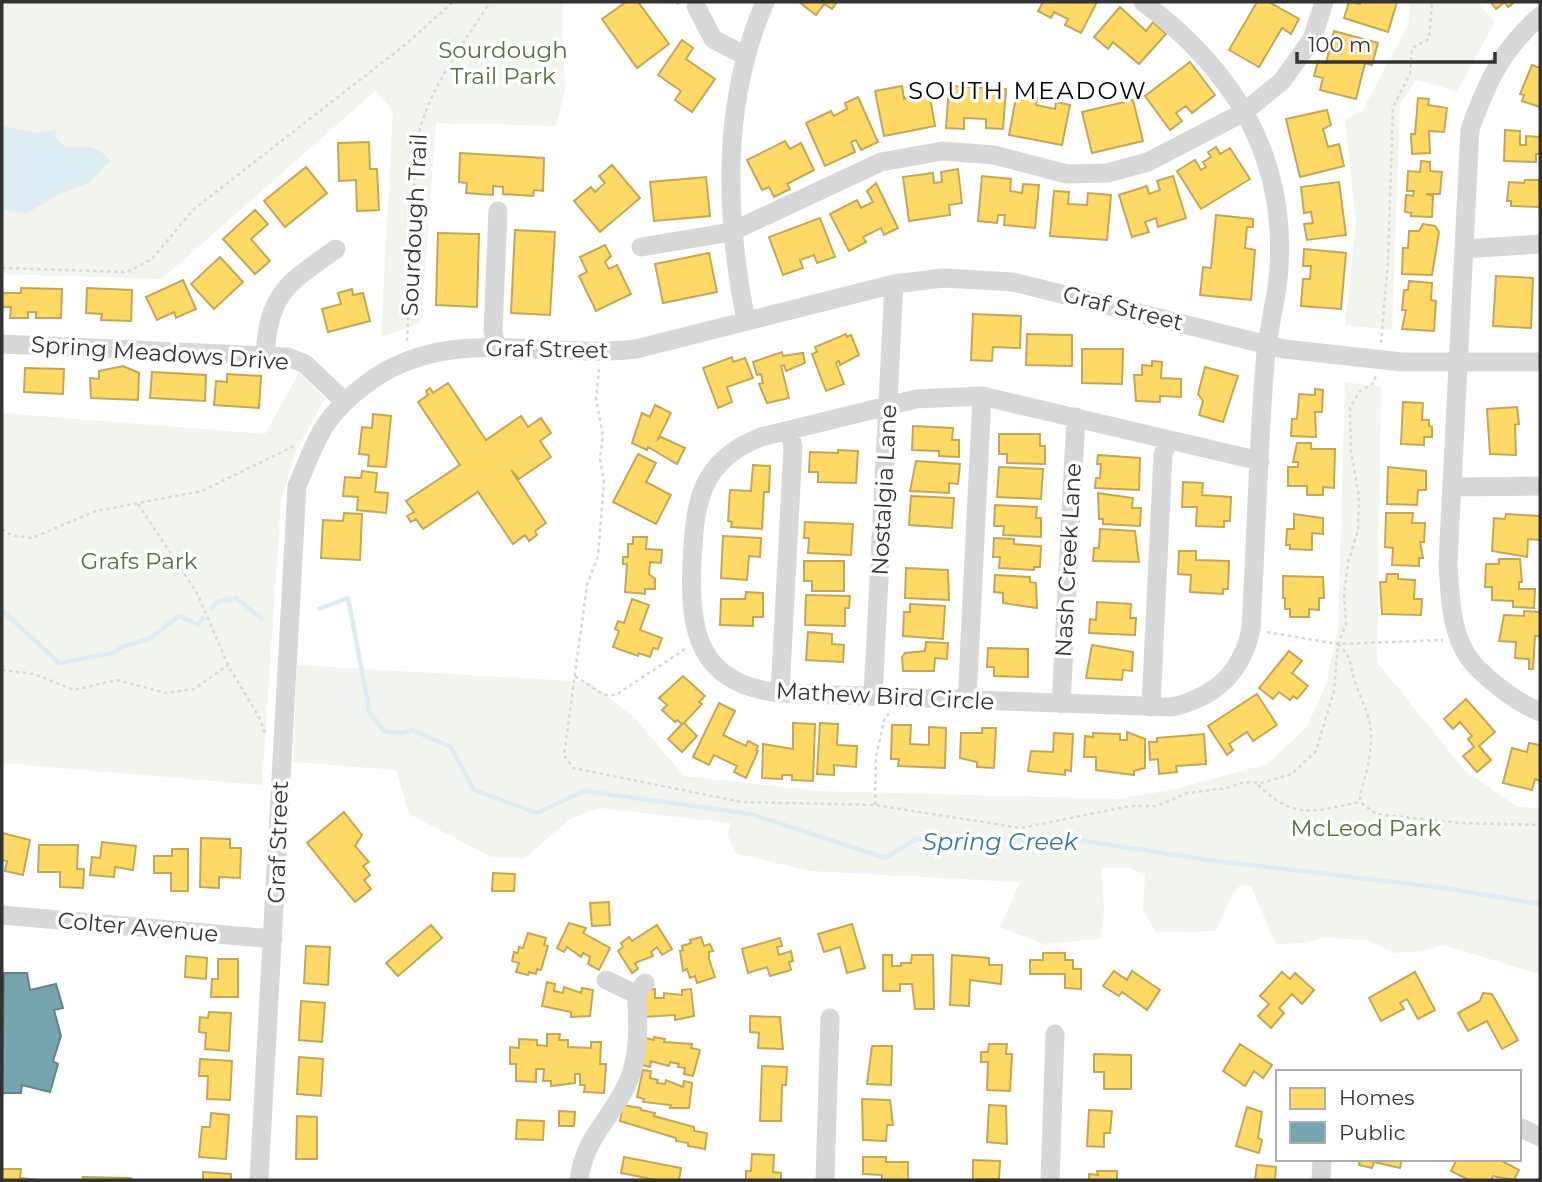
<svg xmlns="http://www.w3.org/2000/svg" width="1542" height="1182" viewBox="0 0 1542 1182" font-family="Montserrat,sans-serif">
<style>
.green{fill:#f1f5ed}
.water{fill:#ddebf3}
.homes{fill:#ffd966;stroke:#c2a757;stroke-width:2}
.public{fill:#76a5af;stroke:#62838a;stroke-width:2}
.lines{fill:none;stroke-linecap:round;stroke-linejoin:round}
.stream{stroke:#ddebf3;stroke-width:4.5}
.path{stroke:#d6d6d6;stroke-width:2.5;stroke-dasharray:3.5 3.5;stroke-linecap:butt}
.minor{stroke:#d7d7d7;stroke-width:19}
.labels{text-anchor:middle;stroke-width:7;stroke-linejoin:round;paint-order:stroke}
.park-label{font-size:23px;fill:#56703f;stroke:#fff}
.street-label{font-size:23px;fill:#333;stroke:#fff}
.neighbourhood-label{font-size:24px;letter-spacing:2px;fill:#000;stroke:#fff}
.water-label{font-size:24px;font-style:italic;fill:#3f7597;stroke:#fff}
</style>
<rect width="100%" height="100%" fill="#fff"/>
<path class="green" d="M2,2h562l-2,9 3,79 -9,36 -120,-3 -15,200 -40,14 12,-227 -18,-19 -213,188 -160,-5z
M1410,2h67l18,20 -38,69 -41,-11 -16,24 -8,226 -47,-5 11,-103 -11,-103 17,-8 47,-88z
M299,373l26,25 -30,55 -14,48 -19,284 -260,-22v-350l263,21z
M1345,382l36,5 -4,275 88,109 53,36 22,1 -2,166 -94,-29 -22,6 -28,2 -24,-12 -45,-4 -21,6 -28,1 -25,-58 -11,-1 -12,17 -12,29 -60,1 -13,-22 2,-36 -16,-6h-28l3,45 -4,26 -56,5 -44,-17 20,-45 -210,-11 -75,-18 -7,-18 3,-12 -131,-15 -30,11 -45,39 -34,-1 -82,-43 -13,-44 -103,-8 4,-97 292,17 46,36 49,58 133,15 302,8 57,-10 91,-25 40,-37 19,-43 12,-55z"/>
<path class="water" d="M2,126l35,7 19,-3 -1,8 12,10c17,-3 32,-3 43,13l-20,21 -32,13 -31,18 -25,-3z"/>
<path class="homes" d="M626,2h12l31,42 -32,24 -35,-49z
M799,2h38l-5,7 -8,-5 -8,11z
M1043,2h54l-16,31 -16,-8 3,-6 -14,-7 -3,6 -13,-7z
M1257,2h12l30,17 -8,15 -9,-6 -23,39 -30,-17z
M1349,2l11,2v-2h37l-9,30 -44,-14z
M1491,2h24l-7,5 -3,-5 -9,7z
M1120,7l26,24 7,-9 13,12 -27,30 -26,-22 -5,7 -14,-12z
M1334,31l44,12 -6,22 -7,-2 -9,36 -36,-9 3,-12 -9,-2 4,-15 8,2z
M682,40l11,8 -7,11 29,20 -23,33 -17,-12 6,-9 -23,-16z
M1190,62l25,33 -23,18 -6,-7 -10,7 6,8 -12,9 -25,-34z
M1532,65l8,3v39l-18,-6 2,-6 -4,-1z
M902,86l2,13 12,-3 -1,-8 13,-2 7,40 -51,10 -9,-45z
M949,86l57,3 -3,40 -17,-1v-9l-22,-1v11l-18,-1z
M1017,92l21,4 -2,9 19,4 1,-7 14,3 -8,40 -53,-10z
M858,97l20,45 -17,8 -5,-10 -5,2 4,10 -30,14 -19,-43 25,-12 3,5 13,-7 -2,-6z
M1418,98l11,1 -1,6 19,3 -3,24 -15,-1 1,22 -18,1 -1,-20h4z
M1133,100l10,41 -51,12 -10,-41z
M1327,110l4,15 -8,4 5,18 11,-3 5,22 -44,11 -14,-58z
M1505,130l15,1v14h6v-9l14,1v17h-4v8l-32,-1z
M785,141l5,8 11,-6 13,27 -27,14 3,5 -16,8 -5,-10 -7,3 -15,-30z
M369,142l1,27h7l2,41 -22,1 -1,-31 -17,1 -1,-38z
M1216,147l4,7 10,-6 20,31 -49,30 -24,-38 18,-11 6,10 5,-3 -3,-5 8,-5 -3,-5z
M460,153l84,5 -1,33 -9,-1 -1,6 -30,-2v-7l-10,-1v9l-27,-2 1,-10 -8,-1z
M1421,161l9,1v9l12,1 -2,22h-14l7,2 -1,21 -21,-1v-3l-6,-1 1,-17 7,1 1,-5h-7l1,-20 12,1z
M612,165l28,33 -40,34 -26,-31 17,-14 4,5 10,-9 -6,-7z
M306,167l21,26 -42,34 -21,-26z
M958,169l4,34 -13,2 1,10 -41,6 -6,-44 30,-4 1,10 8,-1 -1,-10z
M982,176l29,3 -1,12 12,2 1,-9 16,1 -4,43 -31,-3 1,-10h-7l-1,8 -19,-2z
M1173,176l13,42 -28,9 -2,-9 -11,4 4,10 -17,5 -13,-42 28,-9 2,8 11,-4 -3,-9z
M706,177l4,39 -56,5 -4,-39z
M1525,180h14l1,30 -1,-3 -28,-1v-5h-4l2,-19 15,1z
M1339,182l7,53 -39,5 -3,-16 9,-1 -2,-11 -7,1 -3,-26z
M876,183l22,45 -14,7 -3,-7 -18,9 3,5 -17,9 -19,-37 27,-14 4,8 12,-6 -6,-11z
M1054,191l15,1 -1,12 19,1 1,-12 23,2 -4,45 -57,-4z
M255,210l13,14 -17,15 19,22 -15,13 -32,-35z
M1216,215l37,4v8h-6l-2,21 10,2 -4,50 -51,-5 3,-28 8,1z
M820,218l15,39 -18,6 -3,-8 -14,5 3,8 -20,7 -14,-38z
M1423,224l12,2 4,6 -7,43 -30,-1 1,-26h5l1,-17h10z
M515,230l40,2 -5,83 -39,-2z
M438,233l41,1 -2,73 -41,-2z
M605,245l6,11 -6,6 4,7 8,-4 14,29 -35,17 -17,-35 8,-4 -7,-15z
M1304,249l42,4 -5,56 -40,-3 2,-27h7l1,-13h-8z
M709,253l8,39 -54,11 -8,-39z
M220,257l23,25 -29,27 -23,-25z
M1496,276l37,2 -2,50 -38,-2z
M183,280l13,29 -20,9 -2,-6 -17,8 -11,-23z
M1409,281l23,2 -1,17 5,1 -2,30 -32,-2 4,-19h-4l2,-20h4z
M21,288l41,1 -1,29h-25v-6h-8v6h-18l1,-11h-9v8v-22h19z
M87,288l45,2 -1,31 -30,-1 1,-6 -16,-1z
M352,289l1,6 10,-2 7,28 -42,11 -6,-23 19,-5 -3,-11z
M973,314l48,2 -1,32 -27,-1 -1,14 -21,-1z
M846,334l1,3 4,-2 8,20 -19,10 -1,-4 -3,2 8,21 -18,7 -14,-37 5,-2 -2,-5z
M1027,334l45,1v31l-46,-1z
M1082,349h41l-1,35 -40,-1z
M782,352l1,4 20,-3 2,10 -19,8 -2,-6 -3,1 8,32 -22,5 -8,-19 4,-1 -2,-9 -4,1 -4,-13z
M732,357l1,5 12,-4 8,20 -26,9 5,15 -14,6 -15,-40z
M1152,361l10,1 -1,16 20,1v18l-21,-1v6l-24,-1 -2,-26h8v-10l10,1z
M123,366l16,7 -1,27 -47,-2 -1,-20 9,1v-8z
M1205,367l33,9 -15,46 -24,-7 4,-14 -5,-7z
M25,368l39,1 -1,25 -39,-2z
M152,372l54,3 -1,26 -55,-3z
M227,374l34,2 -2,32 -45,-3 2,-24 11,1z
M448,383l38,57 35,-24 7,11 13,-9 10,15 -11,8 11,16 -32,22 -8,-9 35,53 -11,8 2,4 -8,6 -4,-6 -12,9 -35,-52 -55,37 -7,-10 -5,3 -4,-6 7,-4 -8,-11 54,-36 -42,-63 10,-7 -2,-4 4,-3 3,5z
M1315,389l8,1 -1,22h-7l1,25 -25,-1 1,-17h5l2,-25 16,1z
M1403,402l20,1 -1,17h7v6l3,1v10h-8v8l-23,-1z
M655,405l16,8 -13,26 3,-2 24,11 -8,16 -29,-17 -1,3 -15,-7 10,-30 8,4z
M1517,407l2,17 -4,1 1,30 -26,-1 -3,-45z
M373,414l18,2 -5,51 -18,-1 1,-11 -10,-1 3,-27 10,1z
M913,426l40,2 -1,12h7v17l-20,-1v-5l-27,-1z
M999,434h41v12h5v18l-38,-1v-9h-8z
M1297,443h14v6h24l-1,39 -11,-1v8h-16v-9h-19v-19h10v-5h-5z
M838,450l20,1 -2,32 -38,-1v-10h-9l1,-20 28,1z
M638,454l18,9 -10,19 25,13 -15,29 -43,-22z
M1098,455l42,3 -1,32 -44,-2 1,-10h4l1,-14h-4z
M916,461l44,3 -2,20 -9,-1v10l-39,-2z
M753,465l17,1 -1,26h-5l-2,37 -31,-2 1,-5 -4,-1 2,-31 21,1z
M999,467l44,2 -2,30 -44,-2z
M1388,467l38,4v19h-8l-1,15 -30,-1z
M362,471l15,2 -2,19 13,1 -2,20 -29,-3 1,-13 -15,-1 2,-19 16,1z
M1183,482l20,1 -1,12 29,2 -1,24h-6v6l-28,-1 1,-19h-15z
M1098,493l35,5 -1,10h9l-1,18 -37,-2v-5h-4z
M911,496l43,2 -2,30 -43,-3z
M995,505l42,2 -1,11h5v19l-38,-2 1,-9h-10z
M344,513l18,1 -2,46 -39,-2 2,-38 20,1z
M1386,513h27l-1,10h13l-1,19h-4l3,16h-4v8l-27,-1 1,-17 -8,-1z
M1294,514l29,4v16l-11,-1v17l-22,-1v-4h-4l1,-16h7z
M1506,514l34,2v24l-12,-1 -1,18 -35,-6 2,-33 11,1z
M805,522l48,2 -2,31 -43,-2 1,-15h-5z
M1100,529l35,2 4,31 -46,-1 1,-13h5z
M723,536l38,2 -1,19 -11,-1 -2,24 -26,-2z
M633,537h14l-1,12 16,1 -1,13 -11,-1 -1,12 6,5v10h-10v5l-20,-2 2,-28h-4v-7h5v-13h5z
M994,538l20,1v5l27,2 -1,21h-6v3l-35,-2 1,-11h-7z
M1179,551h17v9l33,1 -1,28h-5v5l-33,-2 1,-17 -13,-1z
M1499,559h21l2,23h-3v7h16l-1,19 -21,-1v-6l-21,-1v-13h-7l1,-23h13z
M804,561h40v30h-32v-10h-8z
M906,568l42,2 1,30 -44,-2z
M1387,574h11v5l17,1 -1,19h8l-1,16 -39,-1 -2,-32h6z
M995,575l35,2v5l6,1 1,25 -34,-5v-10l-9,-1z
M1283,576l40,1 1,21h-5v12l-10,-1v8h-19v-8h-5v-11h-2z
M746,592l17,1v24h-10v9l-33,-1 1,-26h24z
M806,595l44,1 -1,12h-4v18l-40,-1z
M632,599l17,6 -9,25 22,8 -4,11 -5,-1 -3,9 -11,-4 -1,3 -25,-9 6,-16 -4,-2 3,-8 6,2z
M1097,602l34,2 -1,14h6l-1,17 -46,-2 1,-14 6,1z
M910,604l35,2 -2,33 -40,-3 1,-24h6z
M1524,611l16,1v24h-5l-2,33h-4v-10l-14,-1 1,-16 -17,-1 5,-26 20,1z
M808,632l24,2v10l12,1 -1,17 -37,-2z
M926,642l22,1 -1,16 -12,-1 -1,13h-31l-1,-14 3,-4 20,-2z
M1092,645l41,7 -1,19 -9,-1 -1,10 -36,-2z
M988,648l40,1v28l-34,-1v-9h-7z
M1289,651l13,10 -10,12 16,13 -11,13 -4,-3 -3,4 -11,-8 -6,7 -14,-11z
M683,676l22,20 -6,6 3,2 -18,19 13,13 -15,16 -14,-13 14,-15 -5,-4 -2,2 -13,-12 5,-5 -8,-7z
M1257,694l20,31 -24,16 -6,-9 -18,12 4,6 -6,5 -19,-29z
M1466,699l29,33 -16,14 12,14 -14,12 -14,-16 11,-9 -6,-8 4,-3 -12,-14 -7,7 -9,-10z
M719,703l16,8 -12,24 23,11 2,-5 10,5 -2,4 2,1 -12,27 -12,-6 3,-6 -23,-11 -5,10 -16,-8z
M793,723l22,1 -2,57 -21,-1v-5h-10v4l-20,-1 1,-34 30,5z
M820,723l18,1 -1,21 20,1 -1,21 -22,-2v10l-17,-1z
M892,725h19l-1,19 19,1v-18l17,1 -1,40 -47,-2 1,-7h-8z
M982,728h14l-2,40 -17,-1v-5l-17,-4 1,-25h21z
M1127,732l18,7v29l-11,3v4l-38,-5v-13h-12l1,-21 8,1v-4l27,1v6h7z
M1054,733l19,1 -2,37 -6,-1v5l-37,-4 3,-20 22,1z
M1204,734l2,30 -30,2 1,6 -18,2 -1,-15 -8,1 -1,-18h8v-4z
M1529,743l11,2v36l-5,-2 -3,11 -29,-7 9,-35 15,4z
M344,812l18,23 -7,11 14,16 -6,4 7,9 -6,5 7,9 -16,13 -48,-59z
M2,833l28,7 -7,35 -18,-4 2,-10 -5,-1z
M201,838l29,1v9h11l-1,30 -21,-1v11l-19,-1z
M102,842l34,4 -3,24 -18,-3 -1,10 -24,-2 2,-18 8,1z
M39,845h39l-1,24h7l-1,19 -23,-1v-15h-22z
M172,849h16v42h-17v-18h-17v-17h18z
M493,873l22,1 -1,17h-22z
M609,902l1,23 -18,1 -2,-23z
M569,923l17,5 -3,5 27,15 -11,22 -11,-6 2,-7 -7,-4 -2,4 -14,-10 -3,5 -7,-4z
M852,924l13,44 -18,5 -7,-26 -16,5 -6,-18z
M431,925l11,13 -44,38 -12,-13z
M657,925l15,24 -10,6 -5,-8 -6,5 2,4 -18,7 3,6 -6,4 -14,-22 5,-4 -2,-4 8,-6 3,4z
M528,933l18,5 -2,7 4,1 -7,24 -4,-1 -1,5 -7,-2 -1,3 -12,-3 3,-9 -7,-2 2,-9 4,1 1,-6 4,1z
M701,937l3,9 6,-2 3,7 -4,1v7l6,18 -18,6 -2,-7 -5,2 -3,-9 -4,2 -3,-20 3,-1 -1,-4 9,-3 -1,-3z
M780,938l2,8 -5,1 2,8 12,-4 2,10 -4,1 2,8 -21,6 -3,-9 -19,6 -6,-24z
M306,946l24,1 -2,38 -24,-2z
M1043,953h22v7h8v9h8v20l-16,-1v-14h-35v-14h13z
M883,955h9v11h9v-3h10l1,-8h21l1,54h-19l-3,-25h-12v7h-17z
M952,955l37,3v7h13l-1,19 -31,-4 -1,26 -19,-1z
M186,956l21,2 -1,21 -21,-2z
M218,959h20v38h-27l1,-18h6z
M1114,971l13,9 5,-9 28,19 -13,20 -25,-18 -3,4 -16,-10z
M1282,972l8,7 5,-6 19,17 -12,14 -10,-10 -13,14 5,5 -13,15 -13,-12 11,-12 -9,-8z
M1415,972l20,38 -17,9 -11,-20 -7,4 4,6 -23,12 -12,-23z
M547,982l8,2 -1,7 9,2 1,-6 17,6 1,-5 11,2 -3,26 -19,1v-5l-29,-6z
M655,989v9h9v-5l18,2v-5l9,-1 3,27 -19,4v-5l-31,2 -1,-27z
M1483,993l9,1 26,46 -16,9 -15,-28 -19,10 -10,-18 22,-12z
M301,1001l24,2 -3,39 -23,-2z
M209,1012l22,1 -2,38 -24,-2 1,-16 -7,-1 1,-15 8,1z
M750,1016l30,1 3,32 -25,-1 1,-15 -9,-1z
M547,1034h13l-1,6h9v7l23,1v-6h10l-1,22h6l-2,29 -20,-1 1,-7h-5v-11h-5v9l-24,3v-5h-8l1,-12h-8v13l-20,-1v-17h-6v-17l9,1v-9l18,1v5l10,1z
M654,1037l11,2 -1,3 28,2 -1,4 9,2 -7,26 -9,-2 1,-6 -7,-1 1,-3 -9,-2 -1,4 -18,-5 -1,6 -8,-2 4,-27 8,2z
M989,1044h18l-1,10h6l-2,37 -23,-1 1,-28h-7v-10h7z
M1240,1044l32,21 -9,13 -9,-7 -9,15 -22,-15z
M872,1046h20l-1,39 -24,-1z
M1094,1054l37,1v34h-27v-17h-10z
M299,1057l24,2 -2,37 -24,-2z
M200,1059l32,2 -2,39 -23,-1 1,-23h-9z
M762,1066l25,1 -1,18h-4l-1,36h-21z
M643,1070l8,1 -1,7 8,2 -1,3 8,1 1,-4 17,7 1,-6 8,2 -3,25h-19l1,-3 -28,-3 1,-3 -7,-2z
M862,1099l28,1 3,25h-6l-1,16 -23,-1z
M623,1105l18,3v2l14,3 -1,3 40,11v4l13,2 -2,16 -17,-3v-3l-12,-2v-3l-56,-17z
M989,1105l17,1 1,38 -20,-2z
M1247,1107l15,5 -4,26 4,2 -3,13 -23,-7z
M1089,1110l23,1 -2,22h-6v14l-17,-1z
M559,1111l16,1 -1,14h-15z
M211,1113l18,2 -3,44 -27,-2 3,-30h8z
M297,1116l20,1v42h-21z
M517,1120l27,1 -1,19 -27,-1z
M752,1154l22,1 -1,17 8,1v7h-35v-9h5z
M624,1157l57,11 -2,12h-23l-35,-7z
M863,1157h23v5h22v18h-26v-5l-19,-1z
M1360,1159h42l-2,9 -26,-6 -2,6 -13,-3z
M1457,1159h41l21,11 -5,10 -21,-4 -2,4h-22l-18,-9z
M973,1160l27,1 -1,18 -26,1z
M1257,1165l19,2 -1,13h-20z
M2,1169h19l-1,9 18,2h-36z
M1097,1171h20v9h-28v-6l9,1z
M203,1172l28,2v6h-28z
M83,1177l48,1v2h-48z"/>
<path class="public" d="M4,973h23l3,17 26,-6 7,24 -9,2 7,26 -8,25 5,3 -8,28 -28,-7 -1,8h-19z"/>
<g class="lines">
<path class="stream" d="M212,608l5,-6 19,-4 26,21
M319,609l29,-11 22,115 14,18 19,2 9,-3 39,17 23,43 63,23 47,-22 167,23 134,44 31,-19 162,1 130,20 236,28 96,16
M2,610l57,53 54,-10 11,-7 25,-7 30,-23 19,9 5,-7"/>
<path class="path" d="M669,2l13,2
M2,268l125,4 25,-13 42,-50 212,-165 47,-42
M407,341l9,-194c9,-55 45,-99 74,-145
M1381,343l7,-82 5,-154 17,-33 2,-26 17,-9 3,-37
M599,369l-3,30 7,37 -3,23 4,22 -6,75 -11,29 -23,170 9,13 169,34 133,3 146,23 109,-22h27l30,-13 40,-5 17,-6 17,1 31,-9 24,-23 18,-60 4,-47 8,-20 -2,-30 4,-31 10,-33 1,-34 -8,-44 -1,-44 10,-17 14,-8 2,-9
M138,504l59,89 31,72 32,54 6,17
M2,529l9,6 21,3 64,-27 106,-20 92,-45
M1267,632l71,12 105,-4
M1338,644c14,12 12,22 17,38 12,33 20,40 14,78 -2,14 -9,27 -9,42l16,12 84,9 80,2
M2,670l32,4 40,16 43,-10 49,13 28,-4 34,-24
M575,676l29,19h12l69,-46
M1258,785c38,36 55,26 102,17
M875,805l1,-49 9,-39 4,-3"/>
<path class="minor" d="M1143,2c89,67 143,151 136,266 -2,32 -12,63 -14,95 -7,88 -9,177 -14,266 -9,43 -35,68 -79,78l-392,-14c-82,-9 -91,-61 -88,-131 3,-59 7,-101 69,-125l155,-38 66,-3 278,65
M696,6l17,33 33,17
M1540,16c-39,35 -52,64 -70,113l-22,434c2,30 2,60 16,87 11,22 53,53 76,62
M641,247l90,-15 150,-70 61,-11 52,4 73,19 40,-1 41,-11 96,-50 38,-31 30,-42 12,-37
M1464,249l76,-5
M746,321c-21,-107 -25,-217 19,-319
M2,344l286,13 17,7 39,37
M496,347l-3,-16 5,-120
M265,356c3,-63 23,-73 71,-107
M1452,487l88,-1
M780,693l13,-246 -4,-17
M873,696l21,-412
M967,701l15,-305
M1061,704l15,-287
M1151,707l12,-252 5,-15
M2,915l271,24
M606,980l30,14
M1519,1127l21,10
M259,1180l38,-694c9,-20 16,-41 27,-59 11,-17 25,-30 41,-42 80,-63 179,-25 271,-36l258,-65 49,-6 70,4 271,67 118,13h138
M579,1180c5,-39 25,-54 43,-86 18,-29 17,-67 14,-100l9,-11
M825,1180l5,-162
M1050,1180l5,-146
M1321,1180l1,-21"/>
</g>
<g class="labels">
<g class="park-label">
<text x="503" y="58">Sourdough<tspan x="503" dy="26">Trail Park</tspan></text>
<text x="139" y="569">Grafs Park</text>
<text x="1366" y="836">McLeod Park</text>
</g>
<g class="street-label">
<text transform="translate(414 225) rotate(-87)" y="8">Sourdough Trail</text>
<text transform="translate(1123 308) rotate(14)" y="8">Graf Street</text>
<text transform="translate(547 349) rotate(1)" y="8">Graf Street</text>
<text transform="translate(160 353) rotate(4)" y="8">Spring Meadows Drive</text>
<text transform="translate(884 490) rotate(-87)" y="8">Nostalgia Lane</text>
<text transform="translate(1068 560) rotate(-87)" y="8">Nash Creek Lane</text>
<text transform="translate(885 696) rotate(3)" y="8">Mathew Bird Circle</text>
<text transform="translate(278 842) rotate(-88)" y="8">Graf Street</text>
<text transform="translate(138 927) rotate(5)" y="8">Colter Avenue</text>
</g>
<g class="neighbourhood-label">
<text x="1028" y="99">SOUTH MEADOW</text>
</g>
<g class="water-label">
<text x="1000" y="850">Spring Creek</text>
</g>
</g>
<rect width="1542" height="1182" fill="none" stroke="#333333" stroke-width="7"/>
<rect x="1276" y="1070" width="245" height="91" fill="#ffffff" stroke="#adadad" stroke-width="2"/>
<rect x="1290" y="1088" width="35" height="21" fill="#ffd966" stroke="#adadad" stroke-width="2"/>
<text x="1339" y="1105" font-size="21" fill="#333333">Homes</text>
<rect x="1290" y="1122" width="35" height="21" fill="#76a5af" stroke="#adadad" stroke-width="2"/>
<text x="1339" y="1140" font-size="21" fill="#333333">Public</text>
<path d="M1297 52v10h198v-10" fill="none" stroke="#333333" stroke-width="3.5"/>
<text x="1308" y="52" font-size="21" fill="#333333" stroke="#ffffff" stroke-width="5" paint-order="stroke">100 m</text>
</svg>
